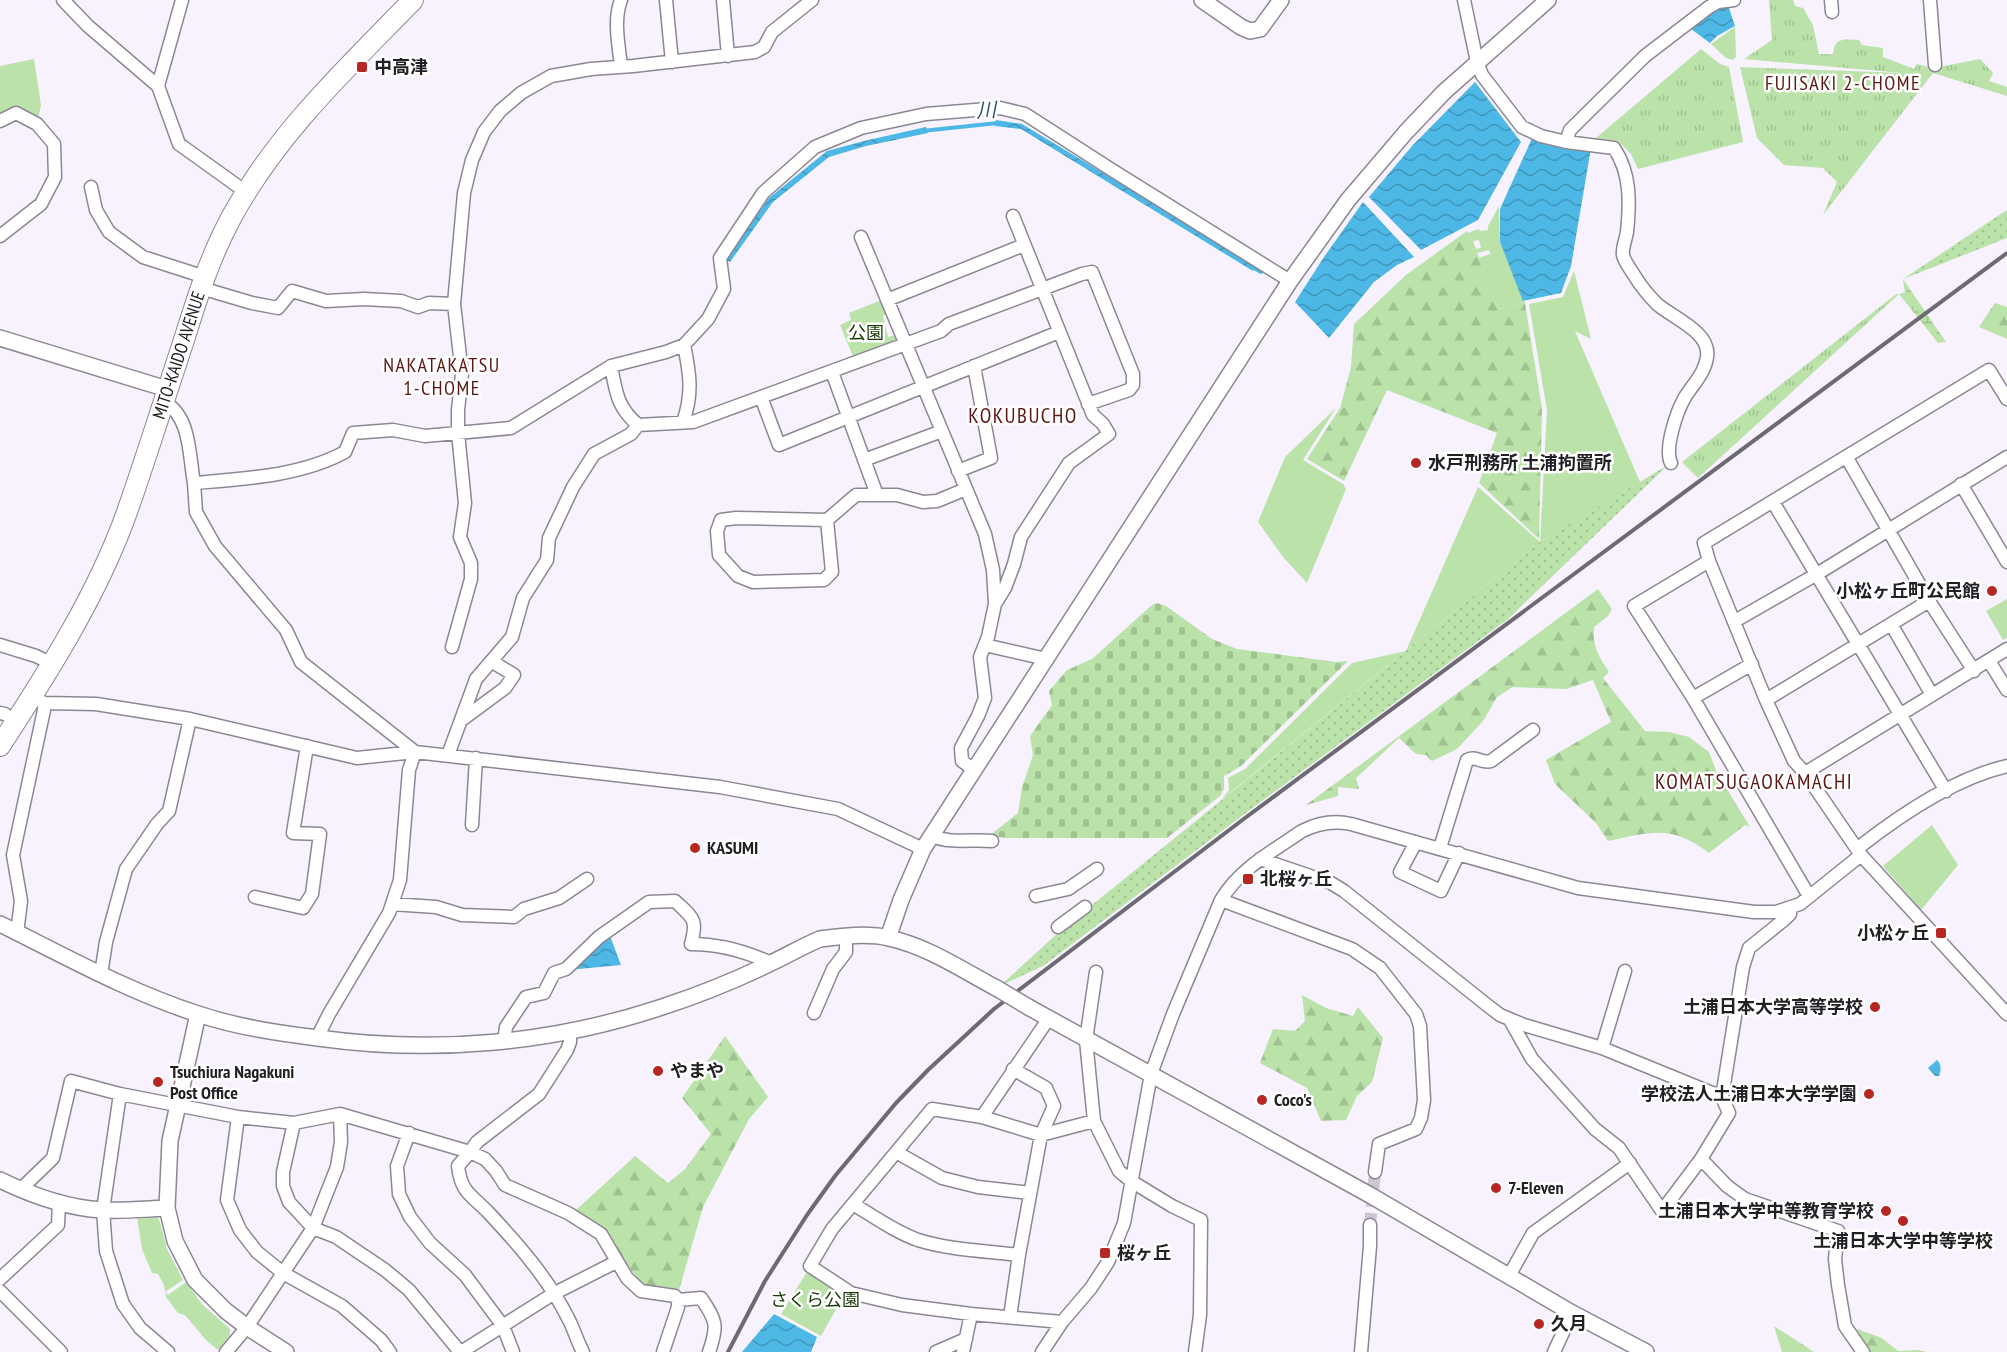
<svg xmlns="http://www.w3.org/2000/svg" width="2007" height="1352" viewBox="0 0 2007 1352" font-family="'PT Sans Narrow','Noto Sans JP',sans-serif">
<style>
.grass{fill:url(#grass-tufts)}
.forest{fill:url(#forest-firs)}
.wetland{fill:url(#wetland-marsh)}
.cemetery{fill:url(#cemetery-stones)}
.park{fill:#bae2a9}
.garden{fill:url(#garden-dots)}
.water{fill:url(#water-waves)}
.lines{fill:none;stroke-linecap:round;stroke-linejoin:round}
.stream{stroke:#4db8e5;stroke-width:4}
.minor-tunnel{stroke:#ccc8d3;stroke-width:12;stroke-dasharray:12 6;stroke-linecap:butt}
.minor-casing{stroke:#8c8793;stroke-width:15}
.tertiary-casing{stroke:#8c8793;stroke-width:18}
.trunk-casing{stroke:#8c8793;stroke-width:22}
.minor{stroke:#fff;stroke-width:12}
.tertiary{stroke:#fff;stroke-width:15}
.trunk{stroke:#fff;stroke-width:20}
.rail{stroke:#6d6a72;stroke-width:4}
.tertiary-bridge-casing{stroke:#8c8793;stroke-width:18;stroke-linecap:butt}
.tertiary-bridge{stroke:#fff;stroke-width:15}
.poi-dot{fill:#b62723;stroke:#fff;stroke-width:2}
.labels{text-anchor:middle;stroke-width:5;stroke-linejoin:round;paint-order:stroke}
.poi-label{font-size:18px;font-weight:bold;fill:#212025;stroke:#fff;text-anchor:start}
.park-label{font-size:18px;fill:#193a04;stroke:#fff}
.street-label{font-size:18px;fill:#212025;stroke:#fff}
.neighbourhood-label{font-size:20px;letter-spacing:1.5px;fill:#5d1814;stroke:#fff}
.water-label{font-size:20px;font-style:italic;fill:#2a566a;stroke:#fff}
.quarter-label{font-size:21px;letter-spacing:1.5px;fill:#5d1814;stroke:#fff}
</style>
<defs>
<pattern id="grass-tufts" width="24" height="20" patternUnits="userSpaceOnUse" patternTransform="scale(1.5)"><rect width="24" height="20" fill="#bae2a9"/><path d="M3 7l-1-3M5 7V3M7 7l1-3M15 17l-1-3M17 17v-4M19 17l1-3" fill="none" stroke="#a0c291"/></pattern>
<pattern id="forest-firs" width="22" height="20" patternUnits="userSpaceOnUse" patternTransform="scale(1.5)"><rect width="22" height="20" fill="#bae2a9"/><path d="M5 1l3.5 6h-7zM16 11l3.5 6h-7z" fill="#a0c291"/></pattern>
<pattern id="wetland-marsh" width="20" height="14" patternUnits="userSpaceOnUse" patternTransform="scale(1.5)"><rect width="20" height="14" fill="#bae2a9"/><path d="M1 5h8M5 5V1M11 12h8M15 12V8" fill="none" stroke="#a0c291"/></pattern>
<pattern id="cemetery-stones" width="16" height="16" patternUnits="userSpaceOnUse" patternTransform="scale(1.5)"><rect width="16" height="16" fill="#bae2a9"/><path d="M2 7V4a2 2 0 0 1 4 0v3zM10 15v-3a2 2 0 0 1 4 0v3z" fill="#a0c291"/></pattern>
<pattern id="garden-dots" width="8" height="8" patternUnits="userSpaceOnUse" patternTransform="scale(1.5)"><rect width="8" height="8" fill="#bae2a9"/><path d="M2 2h.1M6 6h.1" fill="none" stroke="#a0c291" stroke-width="1.8" stroke-linecap="round"/></pattern>
<pattern id="water-waves" width="16" height="10" patternUnits="userSpaceOnUse" patternTransform="scale(1.5)"><rect width="16" height="10" fill="#4db8e5"/><path d="M0 5q4-4 8 0t8 0" fill="none" stroke="#4095b9"/></pattern>
</defs>
<rect width="100%" height="100%" fill="#f7f2fe"/>
<path class="grass" d="M1769,0h24l2,6 8,2 10,17 6,29h14c2,-18 12,-14 26,-14l3,5 21,3v9l31,12 3,-5 17,4 46,-9 13,14 -4,8 18,6v9l-74,-23 -110,142 14,-33 -14,-14 -39,-3 -27,-27 -17,-71 163,6 -159,-14 28,-19z
M1701,49l19,15 9,3 14,75 -105,27 -7,-15 -13,-13 -22,-3z
M1899,294l-201,184 -16,-16 213,-167z"/>
<path class="forest" d="M1467,231l6,10 25,68 27,-6 17,106 -3,130 -60,-56 18,-50 -110,-43 -43,91 -37,-22 33,-51 11,-41 3,-43 52,-49z
M1995,303l12,4v32l-28,-12z
M1598,589l14,20 -4,7 -14,11c-2,19 5,30 15,45l-6,6 42,53 24,1 20,5 20,15 8,21 33,54 -5,-2 -36,28c-37,-29 -59,-21 -101,-12l-12,-18 -41,-39 -9,-24 65,-38 -18,-42 -27,9 -53,-2 -16,10 -14,24 -26,28 -25,12 -6,-6 -10,-1 -17,-16 -43,40 3,11 -21,-2v9l-32,9z
M1302,995l24,13 27,8 5,-9 25,31 -11,44 -15,14 -11,24 -25,1 -14,-33 -47,-25 13,-34 22,2 10,-10z
M725,1036l43,61 -19,22 -46,88 -24,83 -12,-3 -24,-2 -26,-33 -12,-23 -29,-19 59,-54 33,27 17,-14 26,-35 -29,-36z
M1774,1326l40,26h-32z
M1857,1329l25,9 16,13 19,-1 10,2h-59z"/>
<path class="wetland" d="M1903,279l43,63 -8,1 -39,-49 6,-2z"/>
<path class="cemetery" d="M1157,603l9,3 46,33 25,10 99,13 12,-1 -107,105 -17,10v13l-4,7 -53,42h-160l-18,-2 29,-23 4,-26 11,-32 -3,-19 22,-31 -3,-14 18,-21 25,-11 60,-54z"/>
<path class="park" d="M1735,27l1,30 -3,3 -7,-2 -15,-14z
M34,59l7,46 -4,19 -21,-11 -16,8v-55z
M1499,206l1,36 25,61 -27,6 -19,-51 11,-4 -1,-4 -12,3 -2,-4 6,-1 -2,-8 -6,1 -5,-8 10,-4 2,2 8,-1v-4z
M1574,271l17,68 -16,-8 65,151 -100,60 -318,257 7,-9 -1,-12 17,-9 107,-106 54,-12 72,-164 62,55 7,-132 -18,-106 34,-7z
M884,299l6,14 -7,3 5,21 10,-3 2,7 -45,20 -15,-36 11,-5 -2,-7z
M1336,408l-33,52 40,24 3,5 -39,94 -24,-26 -25,-35 27,-65z
M2007,599v39l-4,2 -17,-29z
M1932,825l26,40 -37,45 -38,-44z
M153,1216l6,3 8,30 16,31 -18,12 3,3 18,-13 16,22 28,25v6l-12,15 -12,-10 -21,-25 -7,-2 -12,-16 -2,-12 -6,-11 -6,-1 -10,-24 -5,-32z
M808,1270l36,25 -23,41 -40,-22z"/>
<path class="garden" d="M2007,210v28l-104,41z
M1668,465l-160,154 -265,196 -200,151 -43,20 60,-55 480,-389z"/>
<path class="water" d="M1727,2l8,24 -18,10 -7,7 -23,-17z
M1475,82l46,60 -43,78 -57,30 -52,-53 43,-51z
M996,120l26,4 234,141 -3,6 -232,-142 -26,-3z
M926,127l2,6 -62,13 -37,11 -56,45 -43,60 -5,-3 44,-61 58,-47 37,-10z
M1533,136l58,12 -20,118 -10,27 -38,8 -23,-59v-33z
M1363,202l51,55 -17,8 -23,17 -45,56 -34,-36 29,-45z
M610,936l11,29 -53,5 33,-30z
M1937,1060c5,5 4,10 2,16h-4l-7,-8z
M774,1314l43,23 -6,15h-69z"/>
<g class="lines">
<path class="stream" d="M922,131l76,-8
M1251,266l10,6"/>
<path class="minor-tunnel" d="M1370,1225l5,-53"/>
<defs>
<path id="minor" d="M63,0l25,26 70,60
M182,0l-24,86 21,58 67,48
M621,0c-8,20 -2,46 0,67
M666,0l6,62
M723,0l5,56
M1464,0l13,62 5,13 40,52 19,9 25,6 48,6c17,25 16,55 13,84 -1,7 -5,16 -4,23 1,6 8,15 11,20 6,10 15,21 23,29 16,14 54,28 50,53 -2,16 -14,27 -22,40 -8,14 -21,51 -14,66
M1831,0l1,12
M1930,0l5,65
M0,121l16,-8 21,11 17,20 1,33 -14,27 -41,32
M1566,142l4,-12 75,-74 64,-49 9,-5 16,-2
M91,187l5,23 13,22 34,25 62,20
M861,237l124,297 8,36 2,34 -7,33 -8,20 5,41 -7,18 -17,32 1,13 12,9
M201,288l51,15 26,5 14,-17 34,10 38,-2 37,2 17,6 11,-4 25,1
M887,300l137,-55
M611,366c5,26 6,41 27,59l55,-3 248,-91 8,-7 133,-50 10,-2 41,102v11l-4,5 -41,14
M832,372l45,123
M761,397l18,48 280,-113
M164,402c27,14 25,54 30,81
M683,422c10,-28 7,-48 1,-77
M1847,458l82,143 45,70
M864,460l78,-29
M958,471l33,-13 -17,-92
M1961,484l46,78
M1773,502l173,289
M827,520l-91,-2 -15,2 -4,11 2,24 19,21 15,6 71,-2 8,-8 -5,-52 29,-25h41l26,7 14,-1 29,-12
M1709,561l-75,45 59,92 116,198
M995,604l10,-16 9,-24 7,-27 48,-74 40,-29 -6,-10 -10,-9 -80,-199
M1735,621l82,-47 190,-117
M1891,624l41,71
M0,645l36,11 16,8
M985,645l61,14
M452,647l19,-68v-16l-11,-26 5,-34 -7,-70v-23l4,-36 -8,-70 10,-111 8,-33 12,-28 16,-21 21,-18 30,-17 40,-7 42,-3 122,-14 9,-5 8,-15 40,-32
M1989,661l18,29
M32,696l12,7 52,1 94,15 167,39 58,-6 -114,-90 -15,-32 -71,-84 -19,-34 -2,-29c49,-4 107,-7 151,-31l8,-19 40,-3 32,6 86,-8 100,-62 55,-14 18,-7 24,-26 16,-30 -4,-31 43,-65 52,-46 46,-19 65,-14 74,-6 25,6 87,56 178,111
M1693,698l59,-34
M1766,700l163,-99
M0,713l5,1 11,8
M463,719l42,-31 9,-13 -23,-14
M448,755l28,-76 36,-42 11,-39 24,-38 2,-22 24,-51 21,-33 37,-20 7,-9
M1805,773l202,-124
M472,825l4,-67
M932,836c19,8 40,3 60,5
M1416,842l-16,30 41,19 18,-38
M1440,848l27,-88c8,-5 15,4 24,1l42,-31
M1858,848c42,-33 97,-70 149,-82
M1861,855l-56,-82 -11,-12 -28,-61 -57,-139 -5,-18 285,-173 18,29
M1260,859l71,24 13,8 143,114 13,10 24,10 78,23 120,49
M1036,896l32,-7 29,-20
M255,897l48,11 9,-14 8,-60 -27,-1 14,-87
M1221,900l131,49 28,19 36,46 4,12 4,74 -3,18 -5,11 -37,15 -4,28
M392,904l44,3 26,8 52,2 10,-8 35,-11 28,-19
M1058,927l27,-20
M17,933l4,-32 -8,-46 31,-145v-7
M1096,972l-10,68 8,81 25,50 12,10 41,25 29,14 -1,95 -5,37
M101,974l5,-32 20,-73 31,-45 12,-13 21,-92
M814,1013l19,-44 13,-17v-16
M1510,1020l22,39 63,70 24,19 43,63 39,-52 28,-46 -7,-16 21,-130 6,-19 36,-29 5,-5v-5
M317,1038l12,-24 60,-101 11,-33 9,-110 6,-18 305,35 118,22 85,40
M504,1042l2,-15 20,-30 18,-4 10,-20 12,-4 33,-32 50,-35 26,-1c18,17 23,18 16,43 29,0 54,7 80,19
M1602,1048l23,-77
M120,1094l-17,116 3,41 17,53 17,24 28,24
M238,1117l-11,83 13,30 17,22 26,21 59,33 39,34 9,12
M982,1117l67,-99
M294,1123l-11,49v14l6,16 24,26 23,9 49,33 24,20 51,62
M409,1133l-12,33 2,28 11,23 20,26 35,32 38,51 10,26
M896,1152l46,26 36,9 52,6
M1701,1159l26,27 18,13 93,32 -3,28 3,26 7,41 18,26
M20,1190l33,-32 18,-77 49,13 118,23 56,6 46,-9 130,38 7,-10 62,-48 28,-44 3,-8v-10
M853,1204c20,12 42,28 65,36 32,10 68,11 101,15
M1509,1276l24,-43 97,-70
M0,1279l58,-54 1,-24
M0,1291l61,61
M678,1300l23,-2c16,23 17,28 8,54
M1010,1317l9,-62 22,-120 13,-29 -8,-18 -33,-19
M1062,1322l-91,-8 -69,-9 -51,-12 -41,-27 22,-37 100,-120 50,8 59,18 53,-14
M226,1352l21,-25 66,-99 24,-61 4,-25 -1,-28
M461,1352l92,-58 63,-32
M583,1352c-6,-11 -9,-23 -15,-34 -20,-40 -51,-75 -81,-107 -17,-17 -26,-19 -29,-45l12,-14 15,7 11,12 9,14 63,28 33,21 26,44 14,13 34,5 3,4v7l-15,45
M936,1352l30,-13
M963,1352l8,-38
M1042,1352l20,-30 29,-34 17,-26 16,-39 27,-149 22,-60 48,-114c18,-31 52,-49 81,-69 16,-8 31,-11 49,-7l227,64 176,24h22l24,-8 61,-49 146,159
M1361,1352l9,-106v-21
M1554,1352l18,-39"/>
<path id="tertiary" d="M1202,0l39,27 9,4 10,-2 21,-29
M0,338l167,51
M0,924c65,32 129,68 198,90 39,13 79,19 120,24 115,16 233,6 344,-31 37,-12 74,-27 109,-44 17,-8 32,-17 49,-24 22,-3 48,-6 69,-1 40,9 73,32 109,51
M888,938l13,-38 22,-51 367,-568 58,-81 58,-68 38,-40 104,-92
M1030,1008l340,187 202,118 74,39
M198,1014l-28,127 -3,67 8,33 20,39 31,31 21,16 39,25
M0,1180c31,15 68,28 102,30 21,1 43,-1 65,-2"/>
<g id="trunk">
<path id="s1" d="M0,746c48,-74 97,-150 127,-234 20,-57 38,-115 57,-172 13,-42 26,-83 47,-122 46,-85 116,-150 182,-218"/>
</g>
</defs>
<use href="#minor" class="minor-casing"/>
<use href="#tertiary" class="tertiary-casing"/>
<use href="#trunk" class="trunk-casing"/>
<use href="#minor" class="minor"/>
<use href="#tertiary" class="tertiary"/>
<use href="#trunk" class="trunk"/>
<path class="rail" d="M728,1352l37,-71 42,-66 28,-39 61,-73 32,-33 66,-61 251,-191 762,-565"/>
<defs>
<path id="tertiary-bridge" d="M998,989l32,19"/>
</defs>
<use href="#tertiary-bridge" class="tertiary-bridge-casing"/>
<use href="#tertiary-bridge" class="tertiary-bridge"/>
</g>
<g class="poi-dot">
<rect x="356" y="61" width="12" height="12" rx="3"/>
<circle cx="1416" cy="463" r="6"/>
<circle cx="1992" cy="591" r="6"/>
<circle cx="695" cy="848" r="6"/>
<rect x="1242" y="873" width="12" height="12" rx="3"/>
<rect x="1935" y="927" width="12" height="12" rx="3"/>
<circle cx="1875" cy="1007" r="6"/>
<circle cx="658" cy="1071" r="6"/>
<circle cx="158" cy="1082" r="6"/>
<circle cx="1869" cy="1094" r="6"/>
<circle cx="1262" cy="1100" r="6"/>
<circle cx="1496" cy="1188" r="6"/>
<circle cx="1886" cy="1211" r="6"/>
<circle cx="1903" cy="1221" r="6"/>
<rect x="1099" y="1247" width="12" height="12" rx="3"/>
<circle cx="1539" cy="1324" r="6"/>
</g>
<g class="labels">
<g class="poi-label">
<text x="374" y="73">中高津</text>
<text x="1428" y="469">水戸刑務所 土浦拘置所</text>
<text x="1980" y="597" text-anchor="end">小松ヶ丘町公民館</text>
<text x="707" y="854">KASUMI</text>
<text x="1260" y="885">北桜ヶ丘</text>
<text x="1929" y="939" text-anchor="end">小松ヶ丘</text>
<text x="1863" y="1013" text-anchor="end">土浦日本大学高等学校</text>
<text x="670" y="1077">やまや</text>
<text x="170" y="1078">Tsuchiura Nagakuni<tspan x="170" dy="21">Post Office</tspan></text>
<text x="1857" y="1100" text-anchor="end">学校法人土浦日本大学学園</text>
<text x="1274" y="1106">Coco's</text>
<text x="1508" y="1194">7-Eleven</text>
<text x="1874" y="1217" text-anchor="end">土浦日本大学中等教育学校</text>
<text x="1903" y="1247" text-anchor="middle">土浦日本大学中等学校</text>
<text x="1117" y="1259">桜ヶ丘</text>
<text x="1551" y="1330">久月</text>
</g>
<g class="park-label">
<text x="866" y="339">公園</text>
<text x="815" y="1306">さくら公園</text>
</g>
<g class="street-label">
<text dy="6" stroke="none"><textPath href="#s1" startOffset="432">MITO-KAIDO AVENUE</textPath></text>
</g>
<g class="neighbourhood-label">
<text x="1843" y="90">FUJISAKI 2-CHOME</text>
<text x="442" y="372">NAKATAKATSU<tspan x="442" dy="23">1-CHOME</tspan></text>
</g>
<g class="water-label">
<text transform="translate(986 110) rotate(-3)" y="7">川</text>
</g>
<g class="quarter-label">
<text x="1023" y="423">KOKUBUCHO</text>
<text x="1754" y="789">KOMATSUGAOKAMACHI</text>
</g>
</g>
</svg>
